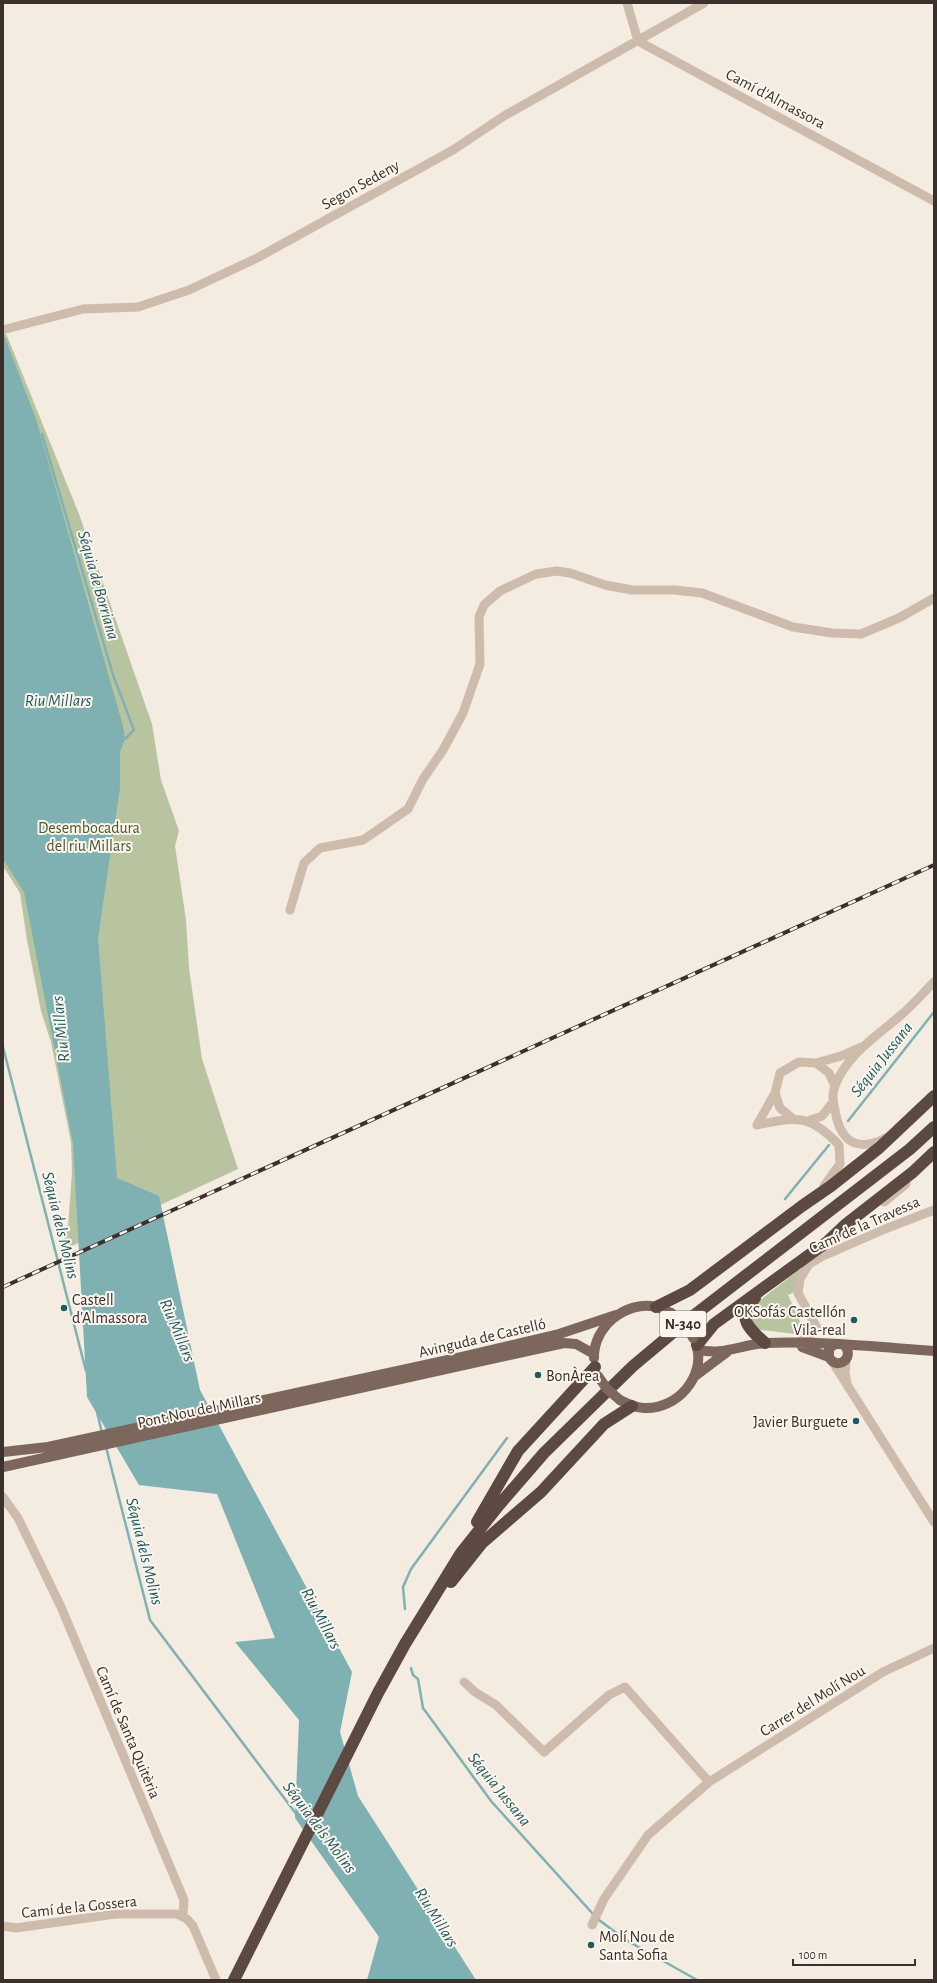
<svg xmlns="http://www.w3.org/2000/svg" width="937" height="1983" viewBox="0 0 937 1983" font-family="'Alegreya Sans',sans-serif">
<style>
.green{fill:#b8c4a0}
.water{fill:#7fb0b2}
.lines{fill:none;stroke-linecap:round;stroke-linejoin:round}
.stream{stroke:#7fb0b2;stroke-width:2.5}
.minor{stroke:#cdbbac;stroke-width:9}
.major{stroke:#7d675c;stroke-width:10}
.highway{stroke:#5c4a42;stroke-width:12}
.rail-casing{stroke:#3b302b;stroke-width:4}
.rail{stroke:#fbf5ee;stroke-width:2.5;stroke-dasharray:8;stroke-linecap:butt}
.major-bridge{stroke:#7d675c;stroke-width:10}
.poi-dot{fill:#1f5a5e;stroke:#fbf5ee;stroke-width:1.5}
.labels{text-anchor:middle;stroke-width:4;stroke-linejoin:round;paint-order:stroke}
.shield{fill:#fbf5ee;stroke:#756b66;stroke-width:1}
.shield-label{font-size:15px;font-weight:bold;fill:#3b302b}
.street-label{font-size:16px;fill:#3b302b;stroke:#fbf5ee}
.park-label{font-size:16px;fill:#4a5a2e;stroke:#fbf5ee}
.poi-label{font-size:16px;fill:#3b302b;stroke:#fbf5ee;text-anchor:start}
.water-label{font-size:17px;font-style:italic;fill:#1f5a5e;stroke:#fbf5ee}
</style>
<rect width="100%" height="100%" fill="#f4ebe1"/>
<path class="green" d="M3,326l76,188 73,210 9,56 18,51 -4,15 11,74 3,48 13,91 36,110 -179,83 9,-24 4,-57 -1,-29 -20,-100 -10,-31 -14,-71 -7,-47 -17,-27z
M800,1269l-6,23 -6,3 14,31 7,-4 2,6 -2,6 -6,1 -48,-6 -4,-13 7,-14z"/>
<path class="water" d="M3,332l33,87 87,307 2,13 -5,13v36l-22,150 19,240 42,18 41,194 152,282 -12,60 18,64 118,184h-109l12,-43 -84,-119 4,-98 -64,-78 40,-4 -58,-144 -78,-9 -52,-88 -14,-253 -49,-252 -21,-33z"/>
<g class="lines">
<path class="stream" d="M42,434l71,241 21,55 -9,9
M3,1047l83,324
M848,1121l86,-109
M785,1199l44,-54
M97,1412l5,21
M106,1447l44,173 147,195
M405,1609l-2,-22 8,-18 96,-131
M411,1668l2,7 5,4 5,29 68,93 102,113
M599,1920l27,20 71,40"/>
<path class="minor" d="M627,3l11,38 296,160
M6,329l77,-20 55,-2 51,-17 68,-32 196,-108 51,-34 200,-113
M290,910l14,-47 16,-15 43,-8 45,-31 15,-30 20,-29 20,-37 17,-49 -1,-47 5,-12 16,-14 36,-17 21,-3 13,2 35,12 27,5h42l28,3 91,34 39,6 29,1 38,-16 35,-20
M816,1063l13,10 6,13
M775,1093l5,15 12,10
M808,1121l14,-5 11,-14
M757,1125c39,-8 52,-12 82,20l1,19 -16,22
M757,1125l18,-32 5,-20 19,-11 17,1 25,-7 20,-9
M886,1138c-30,15 -46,3 -51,-28 -2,-7 -3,-17 0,-24 11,-31 43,-51 66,-71 12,-10 22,-22 33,-33
M884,1202l22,-18
M798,1342l10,-4 9,-10 -19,-35 2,-14 9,-15 12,-7 64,-28 49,-19
M846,1360l-1,13 2,10
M832,1361l102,161
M3,1497l15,21 43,89 123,293 -1,16
M464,1682l11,10 21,13 48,47 65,-57 16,-8 84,95
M592,1925l12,-26 44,-64 61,-53 174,-110 51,-24
M3,1926l13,2 99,-14h62l10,5 6,7 23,54"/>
<path class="major" d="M834,1345l-5,3v9c8,15 27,0 15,-12
M802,1347l27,10
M697,1349c24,8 45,-5 69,-6 56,-2 112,4 168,8
M594,1358c-1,-31 32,-58 62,-51 5,1 10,4 15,6
M695,1376l32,-24
M620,1400c8,4 16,8 24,8 33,2 63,-32 52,-65
M3,1452l45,-5 414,-90 97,-23 57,-19
M3,1467l561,-124 12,1 18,10"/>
<path class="highway" d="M755,1298c-19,19 -7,30 10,45
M656,1307l34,-17 112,-84 29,-20 48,-38 55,-52
M697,1345l17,-21 113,-82 18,-17 68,-53 21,-20
M477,1522l41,-71 77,-84
M451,1582l31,-39 59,-51 63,-68 28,-18
M234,1980l144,-287 27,-49 56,-91 38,-48 45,-52 89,-87 55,-46 222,-171 24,-22"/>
<defs>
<path id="rail" d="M3,1287l931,-422"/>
</defs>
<use href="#rail" class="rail-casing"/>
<use href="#rail" class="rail"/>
<path class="major-bridge" d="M671,1313l17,14 5,11
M598,1376l9,13 13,11"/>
</g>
<g class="poi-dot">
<circle cx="64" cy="1308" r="4"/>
<circle cx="854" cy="1320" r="4"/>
<circle cx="538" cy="1375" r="4"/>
<circle cx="856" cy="1421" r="4"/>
<circle cx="591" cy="1945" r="4"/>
</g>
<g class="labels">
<rect class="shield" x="660" y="1311" width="46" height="26" rx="3"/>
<g class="shield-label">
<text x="683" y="1329">N-340</text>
</g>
<g class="street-label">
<text transform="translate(776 98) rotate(28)" y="6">Camí d'Almassora</text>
<text transform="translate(360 184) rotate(-29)" y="6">Segon Sedeny</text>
<text transform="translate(864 1224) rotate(-24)" y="6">Camí de la Travessa</text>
<text transform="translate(482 1337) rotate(-13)" y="6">Avinguda de Castelló</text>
<text transform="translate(199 1409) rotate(-12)" y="6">Pont Nou del Millars</text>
<text transform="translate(812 1700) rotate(-32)" y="6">Carrer del Molí Nou</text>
<text transform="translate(129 1732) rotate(67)" y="6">Camí de Santa Quitèria</text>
<text transform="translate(79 1906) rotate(-6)" y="6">Camí de la Gossera</text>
</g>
<g class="park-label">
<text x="89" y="833">Desembocadura<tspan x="89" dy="18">del riu Millars</tspan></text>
</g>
<g class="poi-label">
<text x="72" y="1305">Castell<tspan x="72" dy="18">d'Almassora</tspan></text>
<text x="846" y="1317" text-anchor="end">OKSofás Castellón<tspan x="846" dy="18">Vila-real</tspan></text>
<text x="546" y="1381">BonÀrea</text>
<text x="848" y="1427" text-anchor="end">Javier Burguete</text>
<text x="599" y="1942">Molí Nou de<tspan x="599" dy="18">Santa Sofia</tspan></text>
</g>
<g class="water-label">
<text transform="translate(99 585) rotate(74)" y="6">Séquia de Borriana</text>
<text x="58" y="706">Riu Millars</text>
<text transform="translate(60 1029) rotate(-96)" y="6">Riu Millars</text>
<text transform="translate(881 1059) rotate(-52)" y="6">Séquia Jussana</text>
<text transform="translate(61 1225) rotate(76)" y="6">Séquia dels Molins</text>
<text transform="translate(178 1330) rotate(67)" y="6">Riu Millars</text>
<text transform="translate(145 1551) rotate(76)" y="6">Séquia dels Molins</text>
<text transform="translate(322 1618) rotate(62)" y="6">Riu Millars</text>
<text transform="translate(500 1789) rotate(51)" y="6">Séquia Jussana</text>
<text transform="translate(320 1827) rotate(53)" y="6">Séquia dels Molins</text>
<text transform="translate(437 1917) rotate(58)" y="6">Riu Millars</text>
</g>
</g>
<rect width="937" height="1983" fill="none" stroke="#3b302b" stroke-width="8"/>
<path d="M793 1959v6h122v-6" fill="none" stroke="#3b302b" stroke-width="2"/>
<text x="799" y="1959" font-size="12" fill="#3b302b" stroke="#fbf5ee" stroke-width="3" paint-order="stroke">100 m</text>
</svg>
